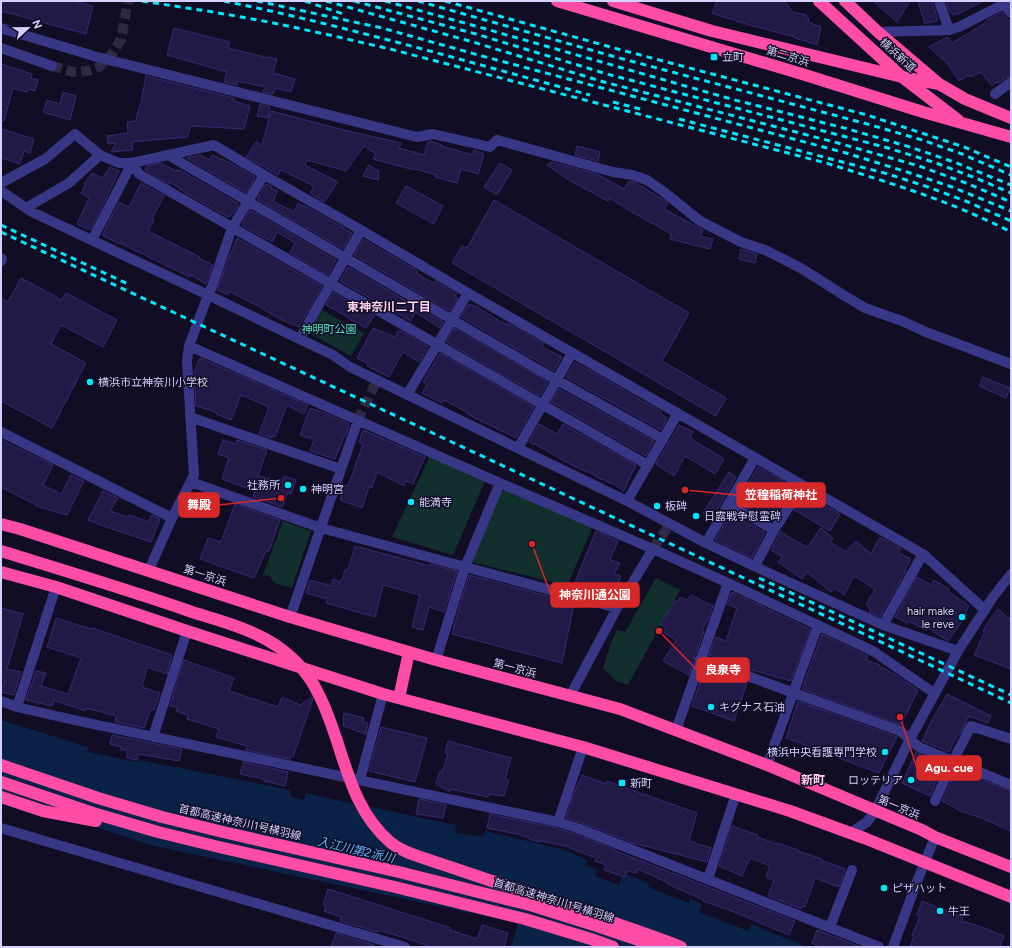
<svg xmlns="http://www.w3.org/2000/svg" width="1012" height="948" viewBox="0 0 1012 948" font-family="Figtree,'Noto Sans JP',sans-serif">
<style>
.green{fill:#102f2d}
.water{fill:#0a2247}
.building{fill:#211946;stroke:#372a73}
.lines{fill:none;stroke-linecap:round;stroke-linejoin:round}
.minor-tunnel{stroke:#2e2a45;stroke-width:10;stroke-dasharray:10 5;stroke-linecap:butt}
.minor{stroke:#383785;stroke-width:10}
.highway{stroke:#ff4ca6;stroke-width:12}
.rail{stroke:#00e8fc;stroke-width:3;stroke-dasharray:6 5;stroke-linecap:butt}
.highway-bridge{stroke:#ff4ca6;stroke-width:12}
.poi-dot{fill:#00e8fc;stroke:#110d24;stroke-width:1.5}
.labels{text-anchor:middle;stroke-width:3;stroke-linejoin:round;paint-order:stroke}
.street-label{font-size:11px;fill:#d5d1ff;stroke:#110d24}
.poi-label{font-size:11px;fill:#d5d1ff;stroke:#110d24;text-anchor:start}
.park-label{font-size:11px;fill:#58e4be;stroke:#110d24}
.neighbourhood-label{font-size:12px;font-weight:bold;fill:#ffd3f0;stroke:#110d24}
.water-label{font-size:12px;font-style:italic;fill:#5fb8ff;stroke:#110d24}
.leader{fill:none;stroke:#d62828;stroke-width:1.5}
.callout-dot{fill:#d62828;stroke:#110d24;stroke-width:1.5}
.callout{fill:#d62828;stroke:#d62828;stroke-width:1.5}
.callout-label{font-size:12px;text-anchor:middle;font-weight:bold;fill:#fff}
</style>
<rect width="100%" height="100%" fill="#110d24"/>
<path class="green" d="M322,310l42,23 -13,23 -42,-23z
M430,456l55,25 -32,74 -61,-18z
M506,490l87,36 -26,60 -95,-24 28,-69z
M283,521l28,10 -19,57 -18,-5 -4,-7 -7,-1z
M656,578l24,12 -52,95 -12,-4 -13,-13 8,-25 6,-13 8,2z"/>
<path class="water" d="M1,720l87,27 -1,5 51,10 1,-2 152,30 -1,7 14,3 2,-7 26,6 124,26 -1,8 28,4 2,-6 80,19 22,10 -2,5 12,5 -2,6 24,9 4,-12 23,9 4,6 39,15 1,-4 12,5 -3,8 49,19 3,-7 56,23h-296l7,-24 -364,-77 -95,-31 -58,-17z"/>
<path class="building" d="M1,1h72l20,5 -7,28 -85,-23z
M717,1h67l9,11 13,3v3h3l-1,4 13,5 -4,18 -22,-7v-1l-49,-13 -34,-11z
M873,1h37l-13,21z
M918,1h14l6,19 -13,4z
M946,1h37l-23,12 -6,2 -5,-4z
M1002,12l9,11v53l-4,1 -9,6 -1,-1 -5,4 -11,-14 -11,5 -1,-2 -10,6 -12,-18 -18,-16 19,-10 4,6 32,-19v-1l5,-4z
M174,28l56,14 -2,6 40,10v-1l9,2 -4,14 22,6 -4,13 -16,-4 -2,6 -10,-2 2,-5 -28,-6v4l-13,-3 3,-10 -60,-17z
M1,64l31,10 -1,4 7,2 -3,11 -7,-2 -1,3 -14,-4 -9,33h-3z
M146,76l88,22v3l16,5 -6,23 -53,-3 -4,11 -55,5 1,8 -22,2 5,-9 -8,1 -1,-8 21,-3 -1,-11 9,-1 1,-7 4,-11z
M63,92l13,4 -6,24 -27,-8 4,-12 13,4z
M260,104l10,3 -2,11 -11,-2z
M271,111l73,19 57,13 -2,5 25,7 4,-13 2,-1 12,4 -1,1 32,9 1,-5 10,4 -6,20 -17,-5 -4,14 -22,-6 1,-2 -21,-6 -1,1 -41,-11 3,-5 -12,-8 -18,25 -39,-11 -2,5 33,17 -14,20 -14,-9 4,-7 -33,-16 -3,5 -32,-18 10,-15 6,3z
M1,129l33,10 -4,14 -6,-2 -4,13 -19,-6z
M577,146l23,6 -2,9 -23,-6z
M201,155l8,5 3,-5 10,5 1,-1 32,18 -9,16 -59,-35z
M551,162l46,12 27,15 5,-8 7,2 26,16 6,4 -4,6 39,21 -3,6 13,3 -3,10 -15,-4v1l-5,-2 -20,-5 1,-5 -39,-22 -23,-14 -1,3 -41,-22 -20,-14z
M161,163l15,8v-1l3,1 1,-1 59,34 -7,11 -4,2 -39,-22 -19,-13 -1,2 -24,-14 2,-4z
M500,163l12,7 -15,25 -13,-8z
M369,165l10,6 -1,9 -15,-4z
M110,167l9,4 -12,26 -16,32 -2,-1v2l-12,-6 12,-26 -8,-5 5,-9h-2l8,-11 11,5z
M141,183l23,13 -12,23 2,1 -6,11 52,26 -1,1 14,7 -7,19 -15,-9 -1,2 -70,-34 -1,1 -17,-9 17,-33 10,5z
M266,184l6,3 -1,1 7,3 -5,10 21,11 4,-9 5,3v-1l38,21 3,2v1l8,4 -9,16 -86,-50z
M406,186l37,20 -9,18 -38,-21z
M494,200l195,113 -27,48 64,37 -10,18 -264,-153 10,-17 5,2z
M250,210l86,50 -8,15 -38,-22 5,-10 -18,-11 -5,10 -29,-16 -1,-1z
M237,238l85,48 -23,41 -21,-9 -20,-12 -29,-15 -1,4 -11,-5 14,-38 5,-10h-1z
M363,239l13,8 39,22 2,2 -1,2 17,10 2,-2 22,13 -2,2 3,2 -8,13 -96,-56z
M741,249l16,5 -2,9 -16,-4z
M348,267l95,55 -3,6 -25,-16 -4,9 -71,-40z
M21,278l41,22 4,-7 51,27 -14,27 -42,-22 -10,19 35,19 -34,65 -51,-27v-103l7,4z
M333,292l41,24 -8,12 -17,-9v-1l-23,-13z
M469,304l7,3v-1l23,15 9,4 1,-1 35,20 -2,3 20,10 -8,14 -93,-54z
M373,328l22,9 3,-6 5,1 25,15 -9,15 -16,-10 -14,25 -22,-11 1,-2 -11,-6z
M454,328l94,54 -8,14 -94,-54z
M440,353l94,54 -18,31 -41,-20 -7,-4v-1l-24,-13 -2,3 -20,-10 5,-8 -4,-3z
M200,358l108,47 -4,9 -17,-9 -12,32 -3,-1v2l-13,-4 10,-27 -28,-12 -10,25 -15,-6v-2l-20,-6 -2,-34z
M575,362l87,50 -1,2 6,4 -6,12 -95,-53z
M983,377l27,11 -4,10 -27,-12z
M559,389l95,52 -8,15 -95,-54z
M310,408l15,5 23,10 1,3 -4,11h-1l-9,22 -25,-8 4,-11 -14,-5z
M539,424l18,10 6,-10 73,41 -7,13h1l-6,13 -12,-8 -1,1 -8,-5 -1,1 -15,-9v1l-19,-9 -33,-19 -1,1 -5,-3z
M679,425l14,7 -3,6 34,21 -9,15 -30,-18 -11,20 -18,-12z
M363,430l62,27 -12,27 -7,-3 -2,5 -27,-14 -5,16 -3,-1 -7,21 -22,-8 5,-15 3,1 15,-42 -4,-2z
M1,440l52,25 -10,20 18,9 10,-19 13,6 -17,34 -31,-9v-1l-35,-18z
M223,440l13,4 1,-4 30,10 -9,26 24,6 2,-6 12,4 -5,14 -3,-1 -6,14 -29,-10 2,-6 -33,-12 7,-21 -11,-4z
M758,467l36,20 -22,34 -35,-19z
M729,472l7,5 -24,42 -9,-6z
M103,491l15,7 -8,13 18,6 2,-2 18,7 4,-7 8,4 -9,23 -48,-16 -15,-6z
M805,494l35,20 -10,17 -36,-21z
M235,504l45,16 -11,31h-3l-12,27 -54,-19 8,-21 13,4z
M731,513l34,20 -13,25 -37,-18z
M821,528l12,10 -3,4 16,10 10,-11 15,13 9,-17 21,12 -3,4 13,6 -6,11 1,1 -26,46 -11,-5 2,-2 -5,-6 9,-15 -21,-13 -10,19 -9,-7 -4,4 -24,-20 -5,7 -24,-17 4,-5 -11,-7 10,-19 4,3v1l22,12z
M596,531l22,10 -8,19 10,3 -6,11 7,2 -9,20 -16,-3 -21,-11z
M355,546l75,20v-2l27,7 -13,41 -15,-5 -6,23 -11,-3 8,-32 -37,-10 -8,32 -49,-14 2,-4 -22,-6 4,-13 21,6 2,-7 8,3 4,-12 3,-1z
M469,575l105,28 -12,60 -110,-29 5,-19z
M917,577l14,8 3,-5 15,9 -1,2 21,15 -4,7 2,1 -19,27 -21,-14 -1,3 -18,-9 -1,2 -12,-6z
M732,592l78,37 -19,52 -39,-11v1l-43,-16 7,-18 10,4 11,-33 -10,-4z
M691,595l22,11 -5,14 -6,10 2,1 -8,23 -2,3v3l-5,15 -26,-14 13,-21 -13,-8 3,-4 -6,-4 15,-23 2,1 3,-5 7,3z
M1,608l22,6 -16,55 14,3 -7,23 -13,-3 4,-12h-4z
M998,609l13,11v49l-37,-14 11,-24h-2l7,-12z
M56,618l35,11 1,-1 80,27 -5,19 -20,-7 -5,20 18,6 -6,17 -3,-1 -7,19 -29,-6 1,-6 -30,-8 -1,3 -31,-11 -2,6 -26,-6 10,-29 10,2 -5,13 27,8 13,-36 -34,-11z
M822,634l46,22 -2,4 14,5 -1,1 17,9 22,15 -17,35 -99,-36z
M184,660l50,18 -5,13 49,16 4,-10 18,8 12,-8 1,2 -20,58 -2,-1 -1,3 -44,-9 1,-4 -31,-9 3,-8 -32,-10 1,-4 -12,-4 1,-4 -7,-1z
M705,668l42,15 -13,38 -42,-15z
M947,694l44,22 -3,7 -19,-7 -9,18h-2l-9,18 -27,-11 10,-21z
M798,701l99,36 -18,36 -93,-35z
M344,713l20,5 -1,4 5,1 -2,11 -23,-8z
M381,727l46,11 -12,44 -46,-11z
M112,735l70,14 -3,12 -41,-7 -1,6 -10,-2v-8h-6v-3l-11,-3z
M448,741l63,17 -6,21 4,1 -5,16 -15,-2 -1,3 -38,-8v3l-14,-8 4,-13 2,1 6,-18 -3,-1z
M916,752l28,12 -14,32 -28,-13z
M243,762l45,10 -3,14 -21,-5v-2l-24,-5z
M955,773l10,4 2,-3 44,17v40l-30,-13 -20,-7 -19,-10z
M582,775l24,9 1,-3 90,32 -8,28 22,7 -4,14 -74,-19 -51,-20 -16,-5 7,-22z
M419,799l27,6 -3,13 -27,-4z
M490,814l66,14 22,7 38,15v1l36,14 143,56 -6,14 -55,-23 -31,-11 1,-1 -37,-16 1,-1 -30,-14 -2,4 -9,-2 -2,6 -21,-7 2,-5 -11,-4 1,-3 -31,-12 -25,-5v1l-11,-3v-1l-12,-4 -30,-6z
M732,826l26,9 -1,2 20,7 1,-1 20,7v1l24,8 -1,1 24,9 -6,18 -24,-9 -10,29 -3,-1 -1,3 -33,-13 6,-15 -8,-4 4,-11 -20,-8 -8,18 -23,-10z
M328,889l123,39 -1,2 27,9 5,-14 26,8 -4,14h-71l-54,-17 -1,2 -38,-11 1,-4 -17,-6 2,-5 -3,-1z
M922,901l41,17 -2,3 18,5 25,10 -4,11h-90l4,-11 -2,-1 8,-19 -3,-1z
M817,930l44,17h-41l-8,-4z
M336,933l38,12 -1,2h-42z"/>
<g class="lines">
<path class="minor-tunnel" d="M52,66l21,6 14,-1 12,-4 13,-13 9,-15 7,-38
M358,420l19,-40
M653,549l17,-25"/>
<path class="minor" d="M939,1l10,29
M1004,4l7,9
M1,28l96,29 320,80 16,-3 57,13 7,-7 116,32 19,3 15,5 17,12 36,29 41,21 24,8 22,11 17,9 41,26 20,12 37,13 24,11 85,32
M878,32l71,-2 10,-3 51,-26
M1,48l51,18
M995,94l16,-12
M168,155l371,215 124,69
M264,175l-32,53 -19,56 -5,11 125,60 17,12 277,134 79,42 65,31 112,51 75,26
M1,183l44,-24 30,-25 25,21 19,8h13l82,-18 50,30 97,55 107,63 455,261 62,56
M1,191l31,21 176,83 -19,51 -2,15 7,114 -22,43 -23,52
M26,208l43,-25 31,-28
M92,240l40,-77 7,11 509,291
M1,258l1,1 -1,2
M300,338l61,-108
M189,346l311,137 153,66 75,34 145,68 61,42
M407,395l61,-102
M190,417l151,52
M1,432l171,86
M518,448l54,-95
M191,482l130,46 296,80
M627,501l51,-88
M728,504l46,26
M706,543l49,-85
M755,566l19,-36 29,-45
M290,617l68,-197
M883,625l40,-71
M700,659l200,72 19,16 92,38
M436,660l29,-93 35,-84
M570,696l47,-88 36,-59
M1,701l16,6 57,13 484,102 22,7 299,118
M17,707l39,-120
M676,730l52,-147
M153,737l34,-106
M767,765l51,-140
M360,780l23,-86
M935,801l18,-40 18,-35 40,13
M558,822l25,-75
M1,828l404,119
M850,833l17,-11 8,-11 35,-72 48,-88 35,-54 18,-23
M708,879l28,-85
M830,927l22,-57
M893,947l23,-63 19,-47"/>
<path class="highway" d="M557,1l245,73 121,38 88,25
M613,1l99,30 190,46 37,7 26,15 46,19
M819,1l83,76 56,43
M845,1l33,31 60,51
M1,524l19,5 270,88 146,43 184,49 147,56 155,65 13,7 76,30
M1,572l55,15 131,44 196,63 200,53 207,64 74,27 147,59
M399,698l10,-46
M1,765l97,33 64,19 61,15 176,40 131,33 67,21 62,21
M1,782l92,31 65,19 61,15 176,40 130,32 66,20 22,8
M1,797l42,14 53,10"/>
<path class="rail" d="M142,1l71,11 56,10 65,14 56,13 436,114c64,20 125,38 185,69
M224,1c123,25 244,61 366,94
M257,1l125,27 100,28 364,97 61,19 45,15 59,24
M305,1l41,14
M326,1l147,41 131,40 234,61 81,23 47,17 45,19
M354,1l122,33 131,40 281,74 48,15 42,16 33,14
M385,1l94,26 252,72 117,30 62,18 44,15 57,23
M418,1l194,55 259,69 51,15 40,14 49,21
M445,1l169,47 253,67 97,32 47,20
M613,102l31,8
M679,119l209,55 40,13 40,15 43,19
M1,225l127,59
M1,232l848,395 162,76
M759,578l252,117"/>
<path class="highway-bridge" d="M1,551c64,20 128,39 191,61 29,9 60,17 85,34 17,12 32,28 41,47 26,49 27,110 72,149 12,10 28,14 42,19 25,8 50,17 75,25 34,10 66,22 99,34 25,9 50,17 75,27"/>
</g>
<g class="poi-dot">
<rect x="710" y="53" width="8" height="8" rx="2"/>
<circle cx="90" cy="382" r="4"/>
<circle cx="288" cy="485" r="4"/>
<circle cx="303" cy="489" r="4"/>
<circle cx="411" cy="502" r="4"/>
<circle cx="657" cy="506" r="4"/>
<circle cx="696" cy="516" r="4"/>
<circle cx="962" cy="617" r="4"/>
<circle cx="711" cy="707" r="4"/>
<circle cx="885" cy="752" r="4"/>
<circle cx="911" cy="780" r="4"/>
<rect x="618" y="779" width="8" height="8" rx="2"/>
<circle cx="884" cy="888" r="4"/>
<circle cx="940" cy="911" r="4"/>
</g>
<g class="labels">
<g class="street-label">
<text transform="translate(898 55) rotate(42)" y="4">横浜新道</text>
<text transform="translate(788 56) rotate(17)" y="4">第二京浜</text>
<text transform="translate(205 575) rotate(18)" y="4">第一京浜</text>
<text transform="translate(515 668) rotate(15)" y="4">第一京浜</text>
<text transform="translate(899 807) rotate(23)" y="4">第一京浜</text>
<text transform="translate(240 822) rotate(13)" y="4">首都高速神奈川1号横羽線</text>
<text transform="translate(554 900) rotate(17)" y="4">首都高速神奈川1号横羽線</text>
</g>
<g class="poi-label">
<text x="722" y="61">立町</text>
<text x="98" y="386">横浜市立神奈川小学校</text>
<text x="280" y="489" text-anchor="end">社務所</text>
<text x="311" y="493">神明宮</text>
<text x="419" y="506">能満寺</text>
<text x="665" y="510">板碑</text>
<text x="704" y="520">日露戦争慰霊碑</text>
<text x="954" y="615" text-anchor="end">hair make<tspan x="954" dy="13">le reve</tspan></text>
<text x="719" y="711">キグナス石油</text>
<text x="877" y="756" text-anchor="end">横浜中央看護専門学校</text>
<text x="903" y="784" text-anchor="end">ロッテリア</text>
<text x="630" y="787">新町</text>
<text x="892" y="892">ピザハット</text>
<text x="948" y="915">牛王</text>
</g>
<g class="park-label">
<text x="329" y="333">神明町公園</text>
</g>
<g class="neighbourhood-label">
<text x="389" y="311">東神奈川二丁目</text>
<text x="813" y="784">新町</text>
</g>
<g class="water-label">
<text transform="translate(356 850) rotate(13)" y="4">入江川第2派川</text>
</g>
</g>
<path class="leader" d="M685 490L737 495M281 498L219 505M532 544L551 595M659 631L697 670M900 717L917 768"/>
<g class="callout-dot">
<circle cx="685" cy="490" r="4"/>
<circle cx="281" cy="498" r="4"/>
<circle cx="532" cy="544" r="4"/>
<circle cx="659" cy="631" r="4"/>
<circle cx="900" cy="717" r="4"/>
</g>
<g class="callout">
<rect x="737" y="483" width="88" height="24" rx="4"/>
<rect x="179" y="493" width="40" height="24" rx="4"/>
<rect x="551" y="583" width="88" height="24" rx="4"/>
<rect x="697" y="658" width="52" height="24" rx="4"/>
<rect x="917" y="756" width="64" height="24" rx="4"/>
</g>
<g class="callout-label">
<text x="781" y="499">笠䅣稲荷神社</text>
<text x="199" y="509">舞殿</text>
<text x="595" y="599">神奈川通公園</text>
<text x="723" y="674">良泉寺</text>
<text x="949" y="772">Agu. cue</text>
</g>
<rect width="1012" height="948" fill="none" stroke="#d5d1ff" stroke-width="4"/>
<g transform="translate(28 28) rotate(68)" stroke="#110d24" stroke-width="3" paint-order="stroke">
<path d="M0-3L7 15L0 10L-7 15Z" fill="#d5d1ff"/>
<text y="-6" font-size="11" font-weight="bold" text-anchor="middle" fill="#d5d1ff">N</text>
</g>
</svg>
